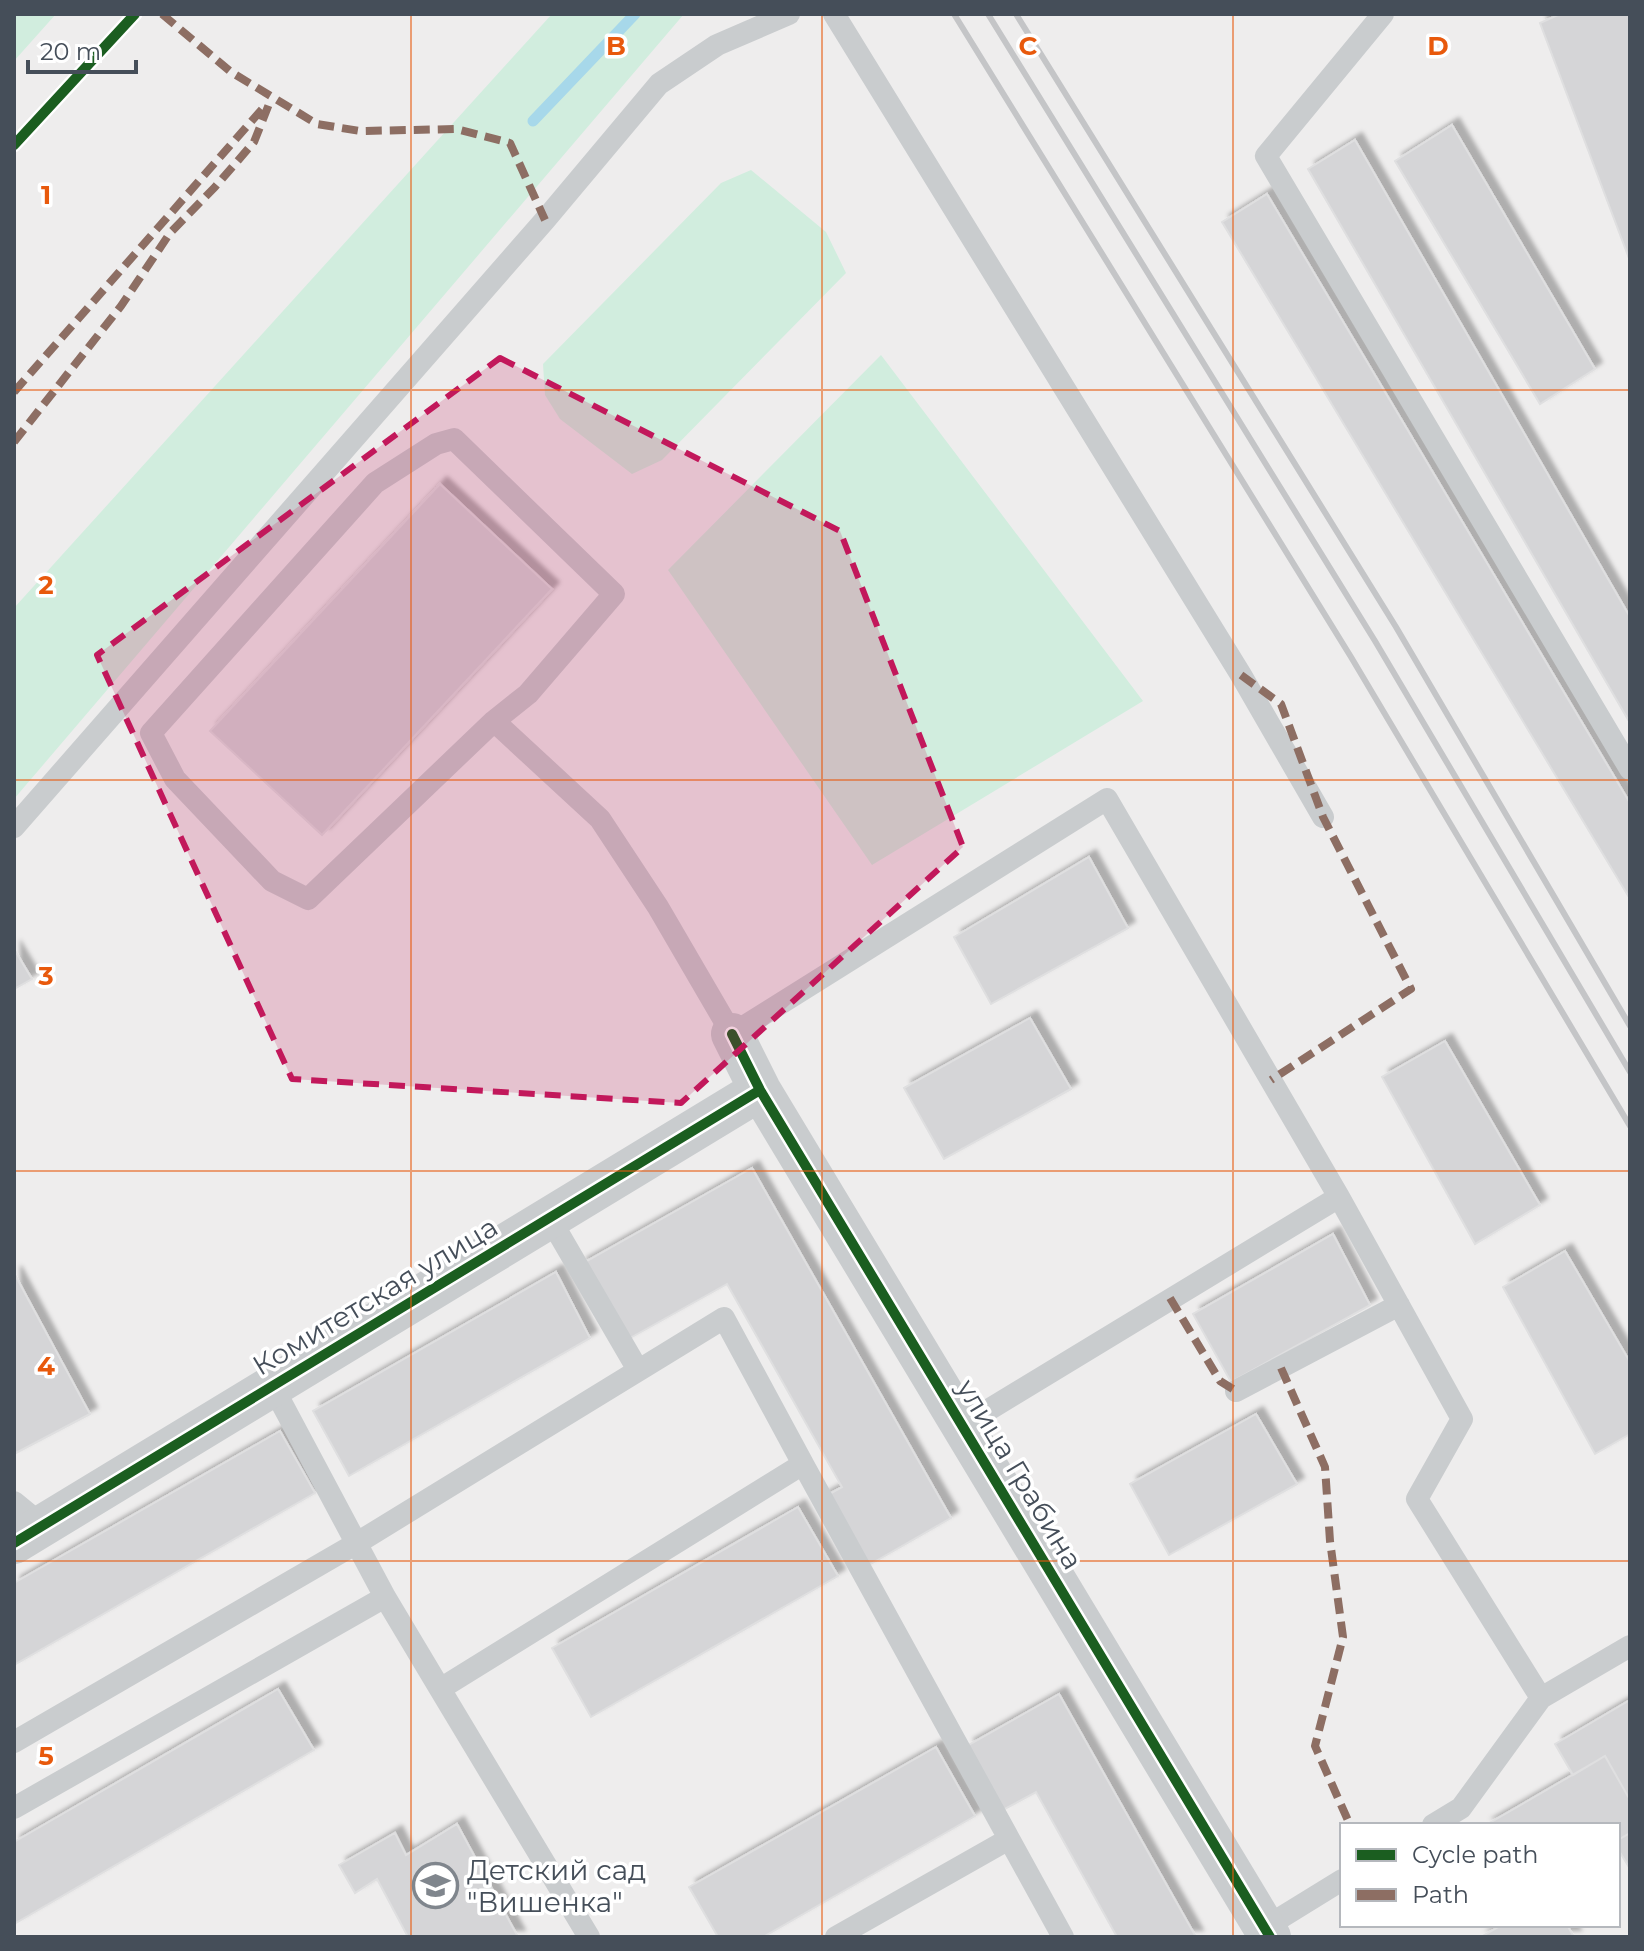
<svg xmlns="http://www.w3.org/2000/svg" width="1644" height="1951" viewBox="0 0 1644 1951" font-family="Montserrat,sans-serif">
<style>
.green{fill:#d1edde}
.lines{fill:none;stroke-linecap:round;stroke-linejoin:round}
.stream{stroke:#a7d8ea;stroke-width:11}
.building{fill:#d5d5d7;stroke:#dfdfe0;stroke-width:2;filter:url(#shadow)}
.service{stroke:#c9ccce;stroke-width:22}
.minor{stroke:#c9ccce;stroke-width:42}
.rail{stroke:#c4c5c7;stroke-width:6}
.quiet{stroke:#8d6e63;stroke-width:8;stroke-dasharray:16 8;stroke-linecap:butt}
.cycleway-casing{stroke:#fff;stroke-width:15}
.cycleway{stroke:#1b5e20;stroke-width:10}
.marked{fill:#c2185b;fill-opacity:0.2;stroke:#c2185b;stroke-width:6;stroke-dasharray:16 10;stroke-linejoin:round}
.grid{fill:none;stroke:#e8590c;stroke-width:2;stroke-opacity:0.55}
.labels{text-anchor:middle;stroke-width:7;stroke-linejoin:round;paint-order:stroke}
.street-label{font-size:28px;fill:#454e59;stroke:#fff}
.poi-label{font-size:28px;fill:#454e59;stroke:#fff;text-anchor:start}
.grid-label{font-size:26px;text-anchor:middle;font-weight:bold;fill:#e8590c;stroke:#fff;stroke-width:7;stroke-linejoin:round;paint-order:stroke}
</style>
<defs>
<filter id="shadow"><feDropShadow dx="7" dy="-7" stdDeviation="2" flood-color="#0004"/></filter>
</defs>
<rect width="100%" height="100%" fill="#eeeded"/>
<path class="green" d="M14,14h42l-42,47z
M552,14h132l-670,785v-191z
M751,170l75,62 20,41 -184,187 -30,14 -72,-55 -15,-24 -2,-31 178,-181z
M881,355l262,346 -271,164 -204,-295z"/>
<g class="lines">
<path class="stream" d="M533,121l102,-107"/>
</g>
<path class="building" d="M1560,14h70v247l-90,-238z
M1452,125l143,244 -55,35 -145,-243z
M1355,140l275,477v106l-322,-554z
M1267,194l363,609v96l-408,-677z
M440,484l112,105 -230,246 -112,-104z
M1089,857l39,71 -137,76 -37,-67z
M14,949l18,30 -18,10z
M1030,1018l41,71 -127,70 -40,-71z
M1445,1041l95,164 -65,39 -93,-167z
M752,1168l199,350 -89,51 -40,-71 20,-11 -115,-203 -104,58 -43,-77z
M1333,1234l37,71 -139,77 -38,-68z
M1565,1251l65,111v72l-35,20 -92,-167z
M556,1272l34,66 -241,138 -36,-65z
M14,1273l76,141 -76,40z
M1256,1414l41,70 -128,71 -39,-71z
M280,1431l35,62 -301,172v-82z
M798,1507l40,69 -247,141 -39,-69z
M278,1689l36,61 -300,174v-82z
M1059,1694l137,243h-79l-81,-145 -33,18 -36,-64z
M1630,1700v100l-25,-44 -32,19 -18,-31z
M936,1747l39,69 -212,121h-45l-29,-50z
M1605,1756l25,44v33l-12,7v-15h-132z
M457,1824l61,113h-110l-31,-58 -22,14 -16,-28 56,-32 11,22z
M1630,1833v36l-12,-20v-9z
M1502,1925h65l7,12h-93z"/>
<g class="lines">
<path class="service" d="M834,14l407,661 82,142
M1383,14l-117,142 364,613
M494,721l-186,178 -36,-18 -97,-102 -24,-46 224,-250 61,-39 18,-5 160,155 -86,100 -34,27 106,98 58,88 74,127 375,-235 232,398 123,222 -45,80 124,199 89,-52
M14,827l531,-607 114,-136 58,-39 72,-31
M549,1217l89,153
M273,1387l112,210 55,92
M1236,1391l163,-86
M962,1426l377,-229
M14,1502l28,23
M14,1742l343,-199 367,-225 79,146
M14,1808l371,-211
M1433,1825l28,-17 80,-110
M1264,1928l78,-48
M589,1937l-149,-248 363,-225 260,473
M836,1937l173,-98"/>
<path class="minor" d="M732,1034l28,56 510,847
M14,1543l746,-453"/>
<path class="rail" d="M954,14l397,643 279,469
M988,14l387,627 255,431
M1016,14l380,613 234,399"/>
<path class="quiet" d="M162,14l69,58 86,52 43,7 96,-2 54,14 35,77
M14,392l249,-284
M14,442l107,-136 49,-73 45,-46 39,-45 17,-43
M1241,675l40,29 42,113 88,172 -140,91
M1170,1298l50,83 16,10
M1281,1368l44,99 5,74 13,96 -28,109 35,79"/>
<defs>
<path id="cycleway" d="M14,145l121,-131
M732,1034l28,56 510,847
M14,1543l746,-453"/>
</defs>
<use href="#cycleway" class="cycleway-casing"/>
<use href="#cycleway" class="cycleway"/>
</g>
<path class="marked" d="M500,358l340,173 123,316 -282,256 -389,-24 -195,-424z"/>
<path class="grid" d="M411,14v1923M822,14v1923M1233,14v1923M14,390h1616M14,780h1616M14,1171h1616M14,1561h1616"/>
<defs>
<symbol id="school-ring" viewBox="-11 -11 22 22"><circle r="9.5" fill="#fff" stroke="#80868d" stroke-width="1.5"/><path d="M0-5L7-2L0 1L-7-2ZM-4 1L0 2.5L4 1V4Q0 6-4 4Z" fill="#80868d"/></symbol>
</defs>
<g fill-rule="evenodd">
<use href="#school-ring" x="410" y="1860" width="51" height="51"/>
</g>
<g class="labels">
<g class="street-label">
<text transform="translate(375 1296) rotate(-31)" y="10">Комитетская улица</text>
<text transform="translate(1020 1474) rotate(59)" y="10">улица Грабина</text>
</g>
<g class="poi-label">
<text x="467" y="1880">Детский сад<tspan x="467" dy="32">"Вишенка"</tspan></text>
</g>
</g>
<g class="grid-label">
<text x="616" y="55">B</text>
<text x="1028" y="55">C</text>
<text x="1438" y="55">D</text>
<text x="46" y="204">1</text>
<text x="46" y="594">2</text>
<text x="46" y="985">3</text>
<text x="46" y="1375">4</text>
<text x="46" y="1765">5</text>
</g>
<rect width="1644" height="1951" fill="none" stroke="#454e59" stroke-width="32"/>
<rect x="1340" y="1823" width="280" height="104" fill="#ffffff" stroke="#b5b8bd" stroke-width="2"/>
<rect x="1356" y="1849" width="40" height="12" fill="#1b5e20" stroke="#b5b8bd" stroke-width="2"/>
<text x="1412" y="1863" font-size="24" fill="#454e59">Cycle path</text>
<rect x="1356" y="1889" width="40" height="12" fill="#8d6e63" stroke="#b5b8bd" stroke-width="2"/>
<text x="1412" y="1903" font-size="24" fill="#454e59">Path</text>
<path d="M28 60v12h108v-12" fill="none" stroke="#454e59" stroke-width="4"/>
<text x="40" y="60" font-size="24" fill="#454e59" stroke="#ffffff" stroke-width="6" paint-order="stroke">20 m</text>
</svg>
